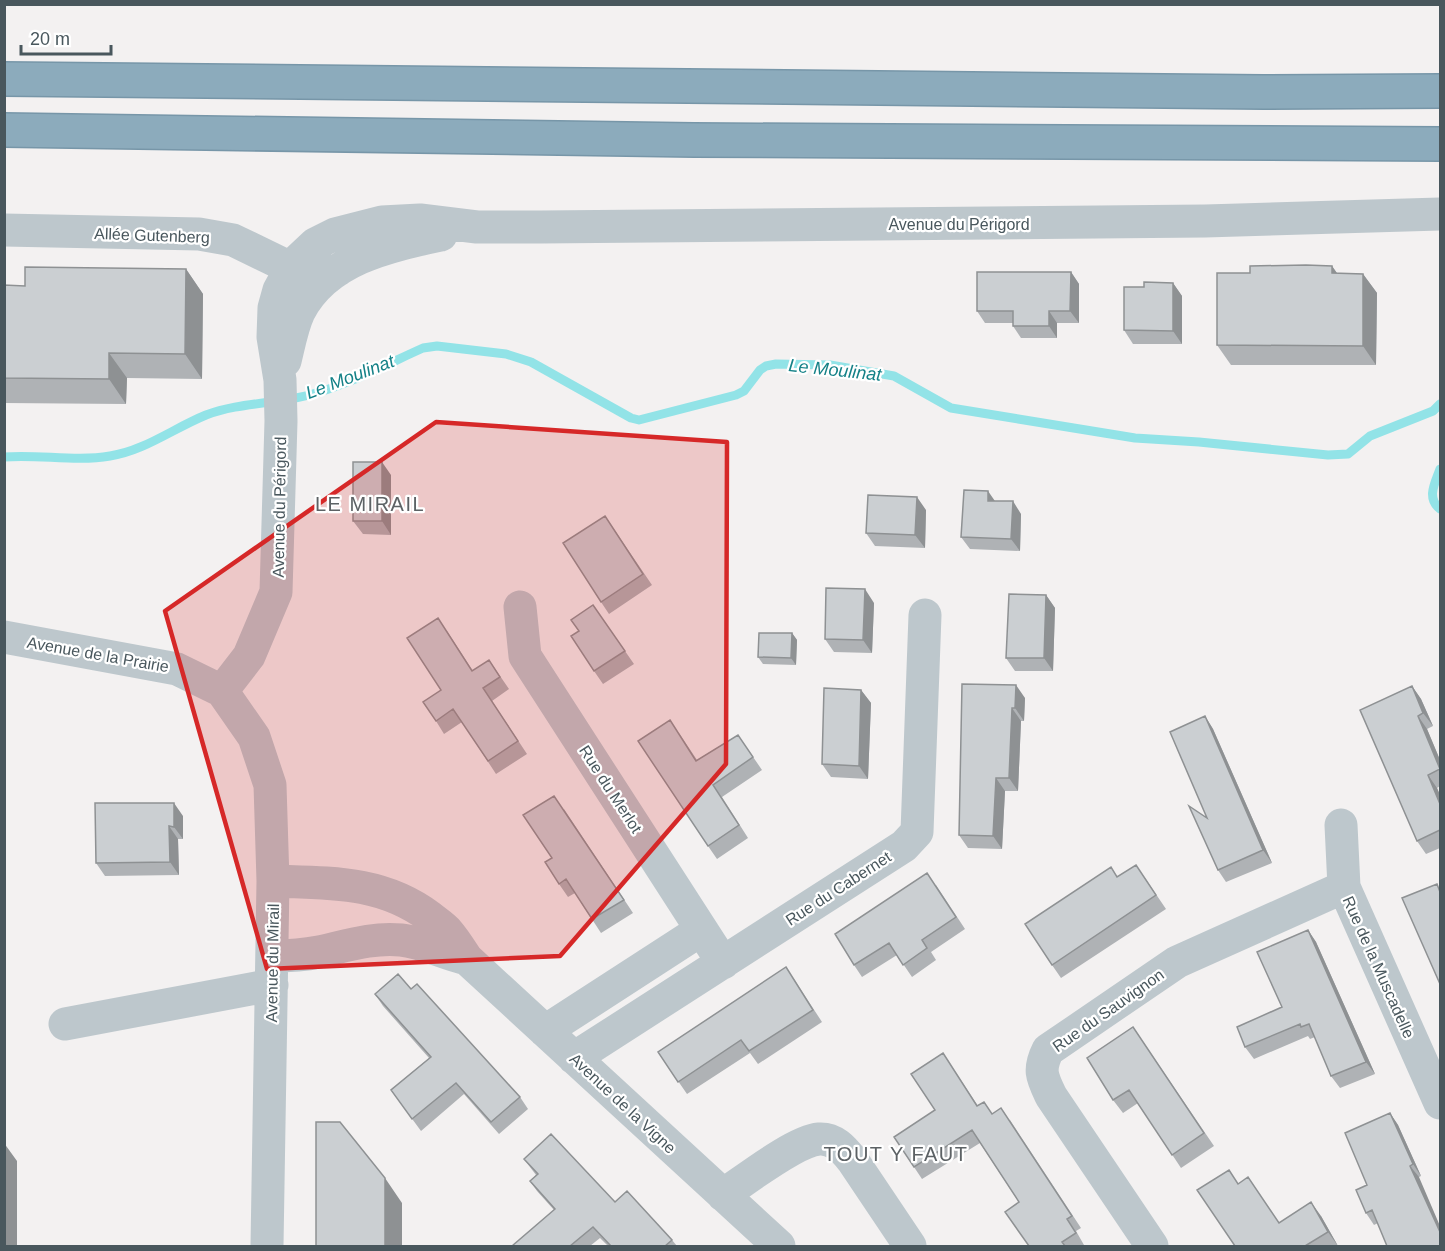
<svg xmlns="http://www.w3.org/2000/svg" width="1445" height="1251" viewBox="0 0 1445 1251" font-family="Helvetica,sans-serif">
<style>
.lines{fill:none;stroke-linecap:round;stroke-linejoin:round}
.stream{stroke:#92e3e7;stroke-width:9}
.highway-casing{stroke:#7796a8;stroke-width:36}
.minor{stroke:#bdc7cc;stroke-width:33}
.highway{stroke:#8cabbc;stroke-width:33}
.wall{fill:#afb2b5}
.shaded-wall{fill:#8e9193}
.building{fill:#cbcfd2;stroke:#8e9193;stroke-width:1.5}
.marked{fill:#d62828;fill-opacity:0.2;stroke:#d62828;stroke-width:4.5;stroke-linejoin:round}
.labels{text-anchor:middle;stroke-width:4.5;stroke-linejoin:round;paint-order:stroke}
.street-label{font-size:16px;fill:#49575d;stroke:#fff}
.water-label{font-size:18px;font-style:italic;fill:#148187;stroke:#fff}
.quarter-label{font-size:20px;letter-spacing:1.5px;fill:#5d6265;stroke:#fff}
</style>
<rect width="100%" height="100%" fill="#f3f1f1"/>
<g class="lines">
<path class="stream" d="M4,457c35,-3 71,5 106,-1 34,-5 64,-28 96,-41 32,-12 66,-11 99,-19 41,-10 80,-31 118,-48l14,-2 69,8 25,8 100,56 8,2 97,-25 8,-4 16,-21 6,-4 10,-2 54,1 64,11 57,32 184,30 64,4 129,13 20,-1 22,-18 63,-25 7,-7
M1440,469c-5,14 -14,29 0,40"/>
<defs>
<path id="highway" d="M4,79l1259,13 177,-1
M4,130l690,10 746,4"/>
</defs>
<use href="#highway" class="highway-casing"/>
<path class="minor" d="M4,230l195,4 34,6 68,33 12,2 25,-5
M285,361c4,-16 7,-34 14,-49 27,-53 90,-66 142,-77
M520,607l5,49 198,307
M4,637l173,32 45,22 32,46 16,48 3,96 -6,365
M222,691l27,-35 27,-64 5,-171 -1,-41 -7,-43 1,-29 5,-18 10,-18 10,-13 16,-15 20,-10 47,-12 38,-2 57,7h64l664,-6 235,-7
M1341,825l3,62 96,216
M273,881c58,2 109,0 157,36 6,5 13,9 18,15 7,8 13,18 19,27l312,287
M273,956c15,0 31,-1 46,-4 27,-6 54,-15 82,-12 22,2 43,14 66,19
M65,1024l207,-39
M545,1031l156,-101
M574,1058l330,-212 13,-14 8,-217
M723,1195c21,-14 72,-54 96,-56 16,-1 25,11 34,22l57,85
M1152,1246l-101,-150c-9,-19 -13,-26 -3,-46l129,-88 167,-75"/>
<use href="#highway" class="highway"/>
</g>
<path class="wall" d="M1332,266l5,7 26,1 14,19 -1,72h-145l-14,-20 33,-72z
M186,269l17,25 -1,85 -75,-1 -1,26 -122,-1v-118l21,1z
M1071,272l8,12v39h-22v15h-36l-8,-12v-3h-28l-8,-12z
M1173,283l9,13v48h-49l-9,-14 20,-43z
M391,475v60l-28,-1 -10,-13z
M995,501l26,13 -1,37 -50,-2 -9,-12z
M926,510l-1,38 -50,-2 -9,-13z
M605,516l47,69 -43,29 -8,-12z
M1046,595l9,13 -2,63h-38l-9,-13z
M874,603l-2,50 -38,-1 -9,-13z
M593,605l41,59 -31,20 -9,-13 -15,-40z
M447,631l26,40 16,-11 20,29 -17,12 35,53 -31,20 -34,-52 -18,12 -8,-13 5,-31z
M792,633l5,7 -1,25 -33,-1 -5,-7z
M962,684l63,14 -1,23h-3l-3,70h-13l-3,58 -34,-1 -9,-13z
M1412,686l9,13 12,27 -6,3 13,31v26l-3,2 3,7v53l-14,6 -9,-13z
M861,690l10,13 -3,76 -37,-2 -9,-13z
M1205,716l8,13 59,134 -46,19 -8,-12 -11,-52z
M679,733l18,27 41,-25 24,35 -40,27 26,41 -31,21 -9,-13z
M564,809l69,104 -32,20 -26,-40 -7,4 -9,-13 -7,-26z
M183,816v23h-5l1,36 -74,1 -9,-13z
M1118,877l27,1 21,31 -105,69 -9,-13z
M936,885l29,44 -34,23 5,8 -24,17 -15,-22 -35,22 -8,-12z
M1308,930l8,12 59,132 -35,14 -9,-12 -16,-39 -5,2 -2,-3 -54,23 -9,-12 37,-40z
M794,979l28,43 -64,42 -8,-11 -63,41 -29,-42z
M375,994l145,103 8,12 -29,25 -35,-40 -43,37 -30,-41 38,-32 -46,-52z
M1133,1027l81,119 -33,22 -43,-65 -15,10 -10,-13z
M943,1053l35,53 14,8 18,6 71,108 -5,3 8,14 -2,1h-53l-10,-44 -39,-59 -58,36 -28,-42 41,-27z
M1390,1113l8,12 23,51 -2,1 -41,46 -4,2 -8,-12 1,-28z
M524,1159l91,43 57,38 5,6h-69l-8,-8 -10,8h-78l42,-36 -17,-19 -7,-10 6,-6z
M1229,1170l9,14 41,39 42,-7 17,30h-103z"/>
<path class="shaded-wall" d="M1332,266l13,19 -13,-12z
M186,269l17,25 -1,85 -17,-25z
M1071,272l8,12v39l-9,-12z
M1363,274l14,19 -1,72 -13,-19z
M1173,283l9,13v48l-9,-13z
M1049,311l8,12v15l-8,-12z
M109,353l18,25 -1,26 -17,-25z
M382,462l9,13v60l-9,-14z
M988,491l9,13 -9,-3z
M917,497l9,13 -1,38 -10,-13z
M1013,501l8,13 -1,37 -9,-12z
M865,589l9,14 -2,50 -9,-13z
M1046,595l9,13 -2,63 -9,-13z
M792,633l5,7 -1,25 -5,-7z
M1016,685l9,13 -1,23 -9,-13z
M1412,686l9,13 12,27 -10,-13z
M861,690l10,13 -3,76 -9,-13z
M1012,708l9,13 -3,70 -9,-13z
M1205,716l8,13 59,134 -9,-13z
M1418,716l9,13 13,31v9z
M1428,775l9,13 3,7v9z
M996,778l9,13 -3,58 -9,-13z
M174,803l9,13v23l-9,-12z
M169,826l9,13 1,36 -9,-13z
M1308,930l8,12 59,132 -9,-12z
M1390,1113l8,12 23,51 -8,-12z
M4,1143l13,18v85h-13z
M1410,1166l9,11 21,49v6z
M385,1178l17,25v43h-17z
M1311,1202l10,14 17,30 -10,-14z"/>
<path class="building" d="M1306,265l26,1v7l31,1v72l-146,-1v-72h33v-7z
M25,267l161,2 -1,85 -76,-1v26l-105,-1v-93l21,1z
M977,272h94l-1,39h-21v15h-36v-15h-36z
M1144,282l29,1v48l-49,-1v-43h20z
M353,462h29v59h-29z
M964,490l24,1v10h25l-2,38 -50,-2z
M868,495l49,2 -2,38 -49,-2z
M605,516l38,58 -42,28 -38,-59z
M826,588l39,1 -2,51 -38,-1z
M1009,594l37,1 -2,63h-38z
M593,605l32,46 -31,20 -23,-35 8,-5 -8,-11z
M438,618l34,53 17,-11 11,17 -17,11 35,53 -30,20 -35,-52 -17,12 -13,-19 18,-12 -34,-52z
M759,633h33l-1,25 -33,-1z
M962,684l54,1 -1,23h-3l-3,70h-13l-3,58 -34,-1z
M1412,686l11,27 -5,3 22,53 -12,6 12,29v26l-23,11 -57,-131z
M824,688l37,2 -2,76 -37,-2z
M1205,716l58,134 -45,20 -29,-64 18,12 -37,-86z
M670,720l26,41 42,-26 15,22 -40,28 26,40 -31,21 -70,-105z
M554,796l70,104 -32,19 -26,-40 -7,5 -14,-22 7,-4 -29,-43z
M95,803h79v24l-5,-1 1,36 -74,1z
M1136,865l20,30 -104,70 -27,-41 86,-57 6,10z
M927,873l29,44 -34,23 5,8 -24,17 -14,-22 -35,22 -19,-31z
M1437,884l3,8v92l-38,-86z
M1308,930l58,132 -35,14 -22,-52 -8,3 -1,-3 -55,23 -8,-20 45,-20 -25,-55z
M786,967l27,43 -64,41 -8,-11 -63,42 -20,-30z
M398,974l13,15 6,-5 103,113 -29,25 -35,-39 -44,36 -21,-29 40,-33 -56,-63z
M1133,1027l71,106 -32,22 -43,-65 -16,10 -26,-42z
M943,1053l34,53 7,-4 8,12 9,-6 71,108 -5,3 9,14 -14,9 3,4h-36l-24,-34 14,-10 -47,-72 -58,37 -20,-30 41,-27 -24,-36z
M1390,1113l23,51 -3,2 30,66v14h-53l-15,-36 -6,3 -10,-23 11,-5 -22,-52z
M316,1122h24l45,56v68h-69z
M551,1134l64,68 12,-11 45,49 -7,6h-54l-18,-19 -23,19h-58l43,-37 -25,-28 8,-7 -14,-15z
M1229,1170l9,14 10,-7 31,46 32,-21 17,30 -23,14h-70l-38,-56z"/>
<path class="marked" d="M436,422l291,20 -1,322 -166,192 -293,13 -102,-358z"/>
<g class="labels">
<g class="street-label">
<text x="959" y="230">Avenue du Périgord</text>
<text transform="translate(152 235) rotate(2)" y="6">Allée Gutenberg</text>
<text transform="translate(279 507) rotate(-89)" y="6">Avenue du Périgord</text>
<text transform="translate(98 654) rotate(10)" y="6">Avenue de la Prairie</text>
<text transform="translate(611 789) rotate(57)" y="6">Rue du Merlot</text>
<text transform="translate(838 888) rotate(-33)" y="6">Rue du Cabernet</text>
<text transform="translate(272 963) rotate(-89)" y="6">Avenue du Mirail</text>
<text transform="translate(1379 967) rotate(66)" y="6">Rue de la Muscadelle</text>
<text transform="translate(1108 1010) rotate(-35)" y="6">Rue du Sauvignon</text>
<text transform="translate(623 1103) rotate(43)" y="6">Avenue de la Vigne</text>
</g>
<g class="water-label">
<text transform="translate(835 370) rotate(6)" y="6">Le Moulinat</text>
<text transform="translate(350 377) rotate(-21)" y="6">Le Moulinat</text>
</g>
<g class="quarter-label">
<text x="370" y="511">LE MIRAIL</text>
<text x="896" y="1161">TOUT Y FAUT</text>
</g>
</g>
<rect width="1445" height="1251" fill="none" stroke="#49575d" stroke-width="12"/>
<path d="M21 45v9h90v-9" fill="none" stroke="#49575d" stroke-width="3"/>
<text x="30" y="45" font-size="18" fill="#49575d" stroke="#ffffff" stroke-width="4.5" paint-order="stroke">20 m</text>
</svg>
